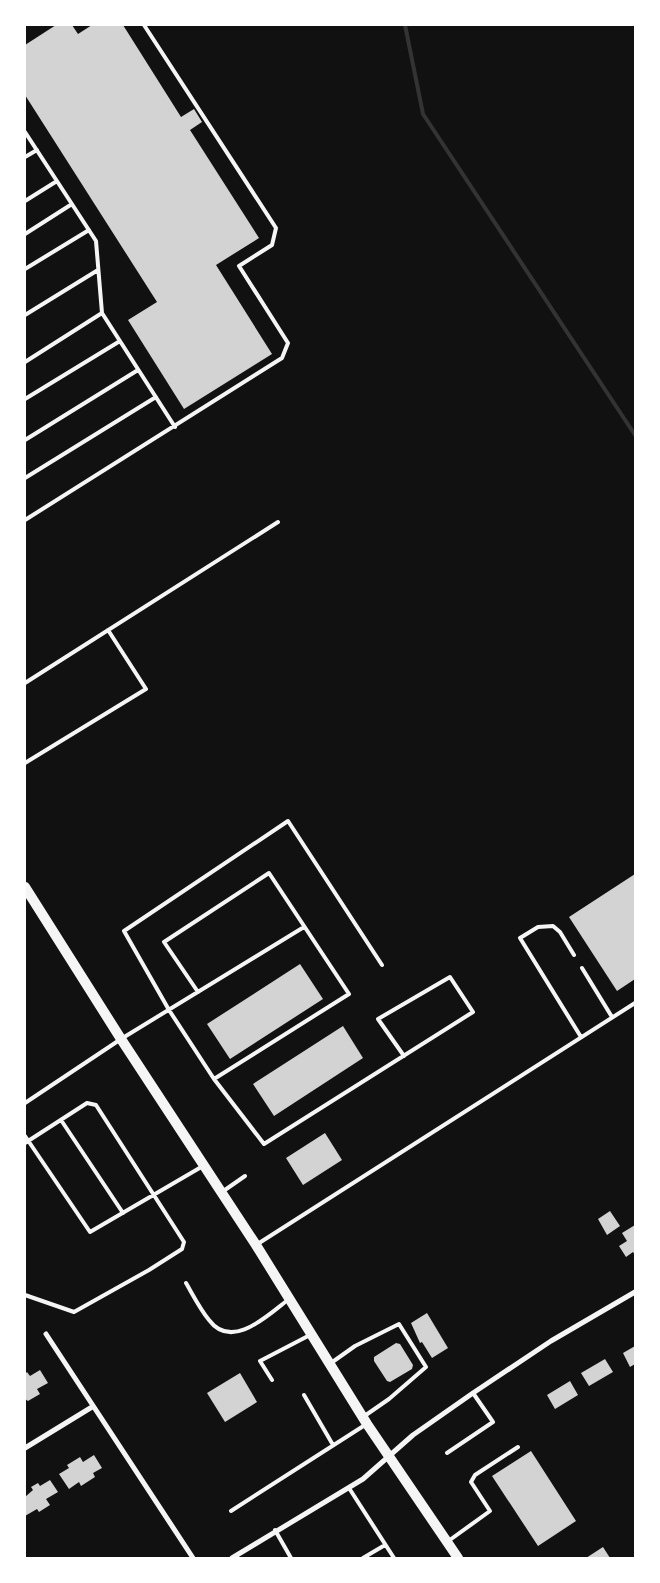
<svg xmlns="http://www.w3.org/2000/svg" width="660" height="1583" viewBox="0 0 660 1583" font-family="Ubuntu,sans-serif">
<style>
.lines{fill:none;stroke-linecap:round;stroke-linejoin:round}
.stream{stroke:#333;stroke-width:4}
.building{fill:#d3d3d3}
.service{stroke:#f5f5f5;stroke-width:4}
.minor{stroke:#f5f5f5;stroke-width:5}
.secondary{stroke:#f5f5f5;stroke-width:10}
</style>
<rect width="100%" height="100%" fill="#111"/>
<g class="lines">
<path class="stream" d="M405,25l18,89 212,321"/>
</g>
<path class="building" d="M56,25h16l6,9 14,-9h31l58,92 13,-8 8,13 -12,8 69,108 -43,27 56,89 -88,55 -56,-89 29,-18 -132,-207v-50z
M635,874v105l-18,12 -48,-74z
M300,964l23,35 -93,60 -23,-35z
M343,1026l20,32 -89,58 -21,-32z
M325,1133l17,27 -39,25 -17,-27z
M610,1211l10,15 -13,9 -9,-16z
M635,1225v30l-2,-3 -7,5 -7,-11 8,-5 -5,-8z
M427,1313l21,35 -16,10 -10,-16 -2,1 -9,-20z
M396,1343l4,1 13,21 -1,4 -22,13 -3,-1 -13,-20v-4z
M635,1346v18l-5,3 -7,-14z
M605,1359l8,13 -24,14 -8,-13z
M40,1370l8,13 -11,6 3,5 -12,7 -3,-2v-25l2,-2 3,4z
M240,1373l17,29 -32,20 -18,-29z
M570,1381l8,14 -23,14 -8,-14z
M531,1451l45,70 -38,25 -46,-70z
M94,1455l8,13 -9,5 2,4 -14,9 -2,-4 -10,7 -10,-15 10,-6 -2,-3 13,-8 3,5z
M50,1480l8,12 -12,7 4,6 -11,7 -2,-3 -12,7v-19l8,-7 -2,-3 7,-4 2,3z
M603,1547l7,11h-24z"/>
<g class="lines">
<path class="service" d="M25,132l71,109 6,72 73,114
M25,157l12,-7
M25,201l32,-20
M25,234l47,-30
M25,269l64,-39
M25,315l73,-45
M25,362l77,-49
M25,399l95,-58
M25,440l113,-70
M25,478l131,-81
M25,520l257,-162 6,-15 -49,-77 33,-21 4,-17 -132,-203
M25,683l253,-161
M25,763l121,-74 -38,-59
M574,955l-14,-23 -7,-6 -15,1 -18,11 61,99
M382,965l-94,-144 -164,110 45,79 45,69 50,65 209,-132 -23,-35 -72,42 26,37
M582,968l30,49
M198,992l-34,-50 105,-69 80,121 -135,85
M25,1103l96,-64 183,-112
M61,1120l62,93
M25,1136l65,96 113,-66
M25,1143l62,-40 9,2 88,137 -2,7 -33,21 -75,42 -49,-17
M222,1192l23,-16
M256,1245l379,-242
M186,1283c7,12 14,26 23,37 23,31 59,-5 80,-21
M331,1363l24,-17 44,-22 27,43 -37,32 -26,18
M272,1380l-12,-19 50,-26
M304,1395l29,50
M447,1453l46,-31 -20,-29
M349,1488l45,70
M231,1511l134,-86
M275,1530l16,28
M447,1542l43,-31 -19,-29 4,-7 43,-28
M363,1558l22,-13"/>
<path class="minor" d="M46,1334l147,224
M25,1448l67,-41
M232,1558l131,-79 50,-44 60,-42 78,-52 84,-49"/>
<path class="secondary" d="M25,887l96,152 135,206 111,179 91,134"/>
</g>
<rect width="660" height="1583" fill="none" stroke="#ffffff" stroke-width="52"/>
</svg>
